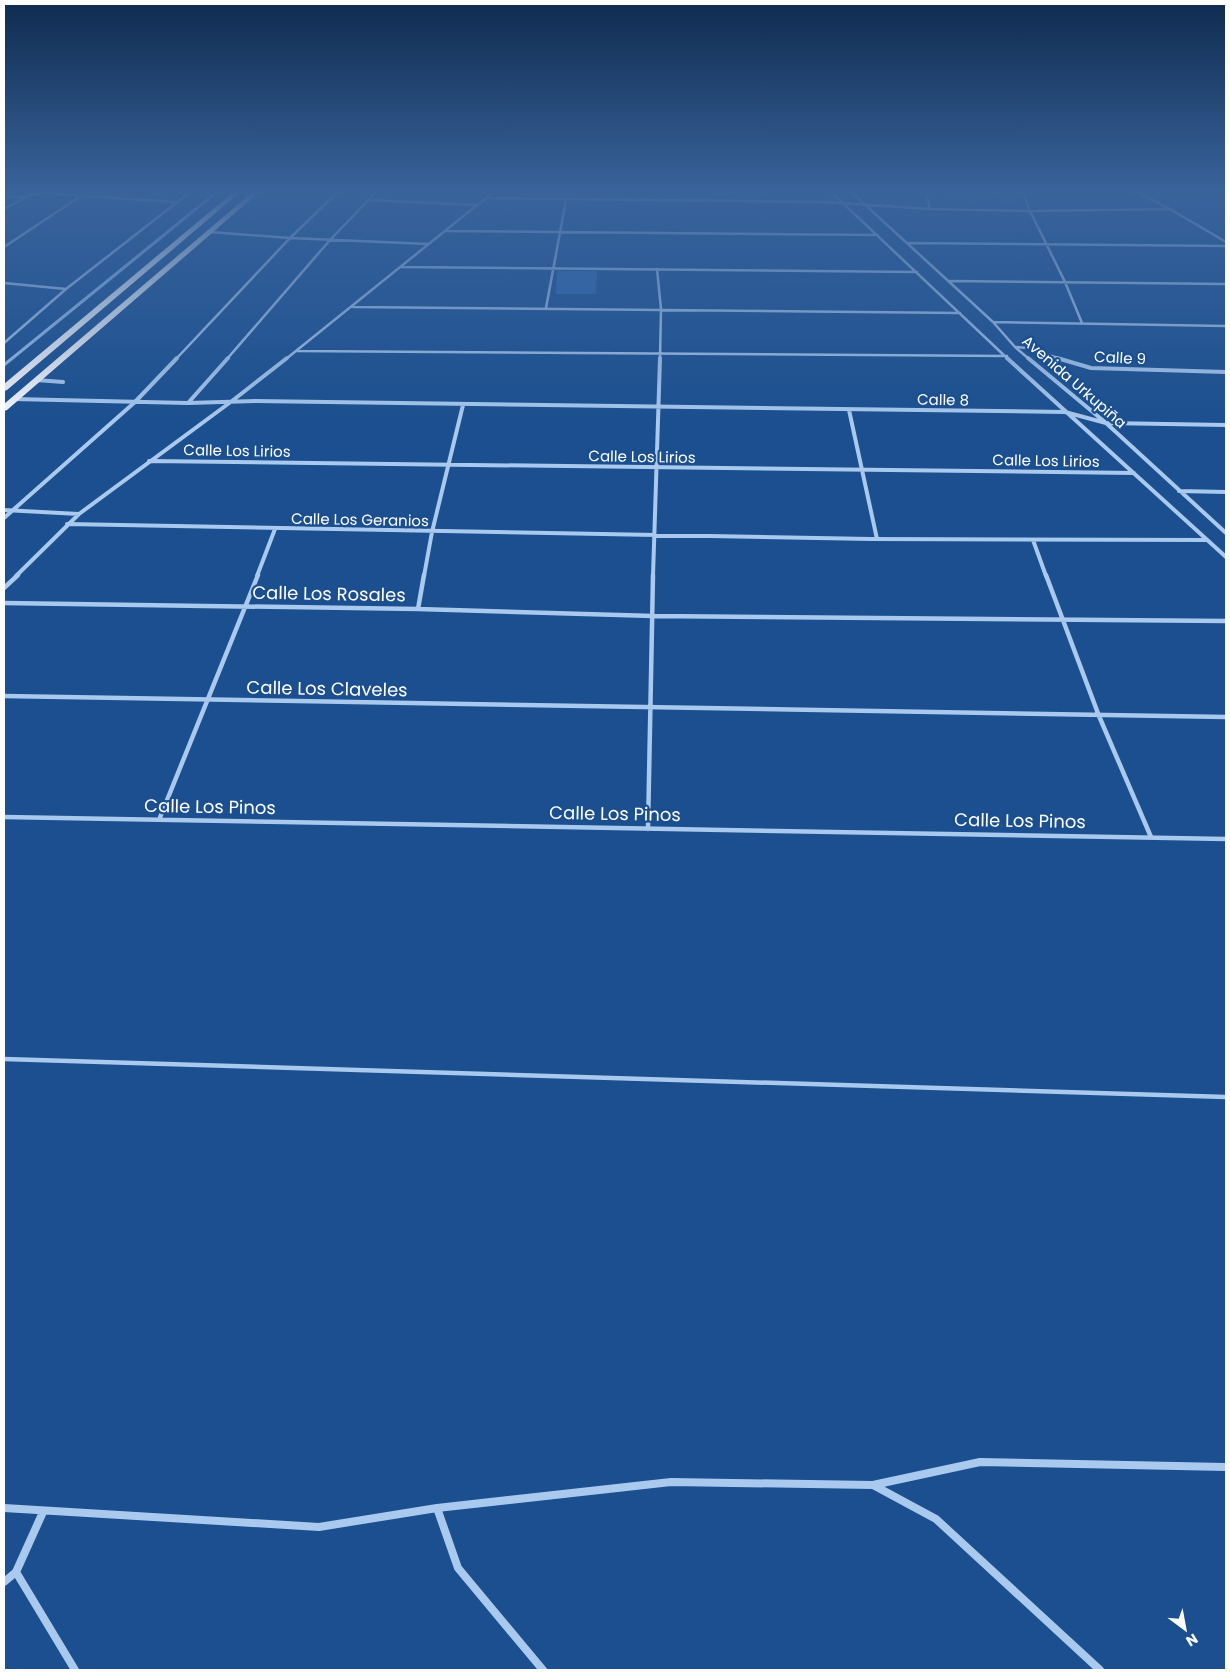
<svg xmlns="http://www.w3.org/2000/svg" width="1230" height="1674" viewBox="0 0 1230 1674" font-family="Poppins,sans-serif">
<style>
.green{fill:#2e69ad}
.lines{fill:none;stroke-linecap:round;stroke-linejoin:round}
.stream{fill:#9cc4f0;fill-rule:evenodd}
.building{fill:#4478b7}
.service-far1{stroke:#a9c9ee;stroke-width:2}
.service{stroke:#a9c9ee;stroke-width:4.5}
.minor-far3{stroke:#a9c9ee;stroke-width:2.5}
.minor-far2{stroke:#a9c9ee;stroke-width:4}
.minor-far1{stroke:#a9c9ee;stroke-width:4.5}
.minor{stroke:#a9c9ee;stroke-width:8}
.trunk{fill:#f8faff;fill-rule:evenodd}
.labels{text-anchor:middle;stroke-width:4.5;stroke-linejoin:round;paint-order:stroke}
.far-street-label{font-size:15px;fill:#fff;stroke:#1b4f8f}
.street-label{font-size:18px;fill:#fff;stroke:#1b4f8f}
</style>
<rect width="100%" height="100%" fill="#1b4f8f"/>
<path class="green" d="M942,189h34l3,12 -35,-1z
M557,271h40l-1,23h-40z"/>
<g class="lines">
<path class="stream" d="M218,189h5l-219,178v-4z"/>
</g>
<path class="building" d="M987,189h23l5,12h-13l-1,-3 -10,-1z"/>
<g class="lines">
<path class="service-far1" d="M1022,189l8,22"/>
<path class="service" d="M4,1059l1222,38"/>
<path class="minor-far3" d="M828,189l180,170
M848,189l145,133 22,25 14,12
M925,189l5,20
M1131,189l39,20 56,33
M4,196l21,1
M486,198l339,4 105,7 100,2 140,-2
M368,200l109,5
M4,209l26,-14 11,-2 135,9
M1030,211l35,71 17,41
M446,231l432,4
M210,232l80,6 138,6
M909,243l317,3
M4,247l77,-51
M402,267l515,5
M657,269l4,40 -1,50
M950,281l276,3
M4,283l62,6
M353,307l607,6
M546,308l20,-108
M993,322l233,4
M4,343l62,-54 128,-100
M1015,347l12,1 34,11
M297,351l710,5
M176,359l114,-121 51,-49
M227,359l103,-119 49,-51
M286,359l211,-170"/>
<path class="minor-far2" d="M1007,358l219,199
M1028,358l78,65 120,110
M1057,358l34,10 135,4
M36,380l27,2
M14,399l174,4 67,-2 810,11 41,11 120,2
M188,403l40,-45
M849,410l28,129
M149,461l985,12
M1179,491l47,1
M4,510l75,4
M4,518l131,-116 42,-44
M67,524l804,15 336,1
M1033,540l13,36
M16,576l63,-62 153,-113 55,-43
M257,576l18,-47
M424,576l8,-44 31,-127
M653,576l7,-218"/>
<path class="minor-far1" d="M1046,575l53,141 52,121
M4,588l14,-13
M4,603l414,6 235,7 573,5
M418,609l6,-34
M4,696l1222,21
M4,817l1222,22
M159,820l99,-245
M648,829l5,-254"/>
<path class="minor" d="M873,1485l107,-23 246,5
M4,1508l315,19 118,-19 234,-26 202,3 63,34 164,151
M437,1508l21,60 85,102
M16,1572l59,98
M4,1582l12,-10 27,-60"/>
<path class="trunk" d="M237,189h7l-237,201 -3,1v-7z
M256,189h7l-256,221 -3,1v-7z"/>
</g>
<linearGradient id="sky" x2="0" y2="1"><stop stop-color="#0f2b4f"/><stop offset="0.45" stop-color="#39639b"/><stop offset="1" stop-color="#39639b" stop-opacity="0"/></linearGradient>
<rect width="1230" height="424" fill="url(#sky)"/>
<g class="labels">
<g class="far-street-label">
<text transform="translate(1120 358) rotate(3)" y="5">Calle 9</text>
<text transform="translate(1074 382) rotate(41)" y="5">Avenida Urkupiña</text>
<text transform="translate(943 400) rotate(1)" y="5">Calle 8</text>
<text transform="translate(237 451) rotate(1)" y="5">Calle Los Lirios</text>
<text transform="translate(642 457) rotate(1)" y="5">Calle Los Lirios</text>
<text transform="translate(1046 461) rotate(1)" y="5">Calle Los Lirios</text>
<text transform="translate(360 520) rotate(1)" y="5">Calle Los Geranios</text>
</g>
<g class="street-label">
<text transform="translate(329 594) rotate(1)" y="6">Calle Los Rosales</text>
<text transform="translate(327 689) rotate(1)" y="6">Calle Los Claveles</text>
<text transform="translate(210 807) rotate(1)" y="6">Calle Los Pinos</text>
<text transform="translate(615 814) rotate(1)" y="6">Calle Los Pinos</text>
<text transform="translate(1020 821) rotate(1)" y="6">Calle Los Pinos</text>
</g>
</g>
<rect width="1230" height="1674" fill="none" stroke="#ffffff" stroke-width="10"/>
<g transform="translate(1185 1629) rotate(148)" stroke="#1b4f8f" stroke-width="4" paint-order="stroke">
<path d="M0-4L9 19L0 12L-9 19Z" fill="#ffffff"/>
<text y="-8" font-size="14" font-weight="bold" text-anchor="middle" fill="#ffffff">N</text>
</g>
</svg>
